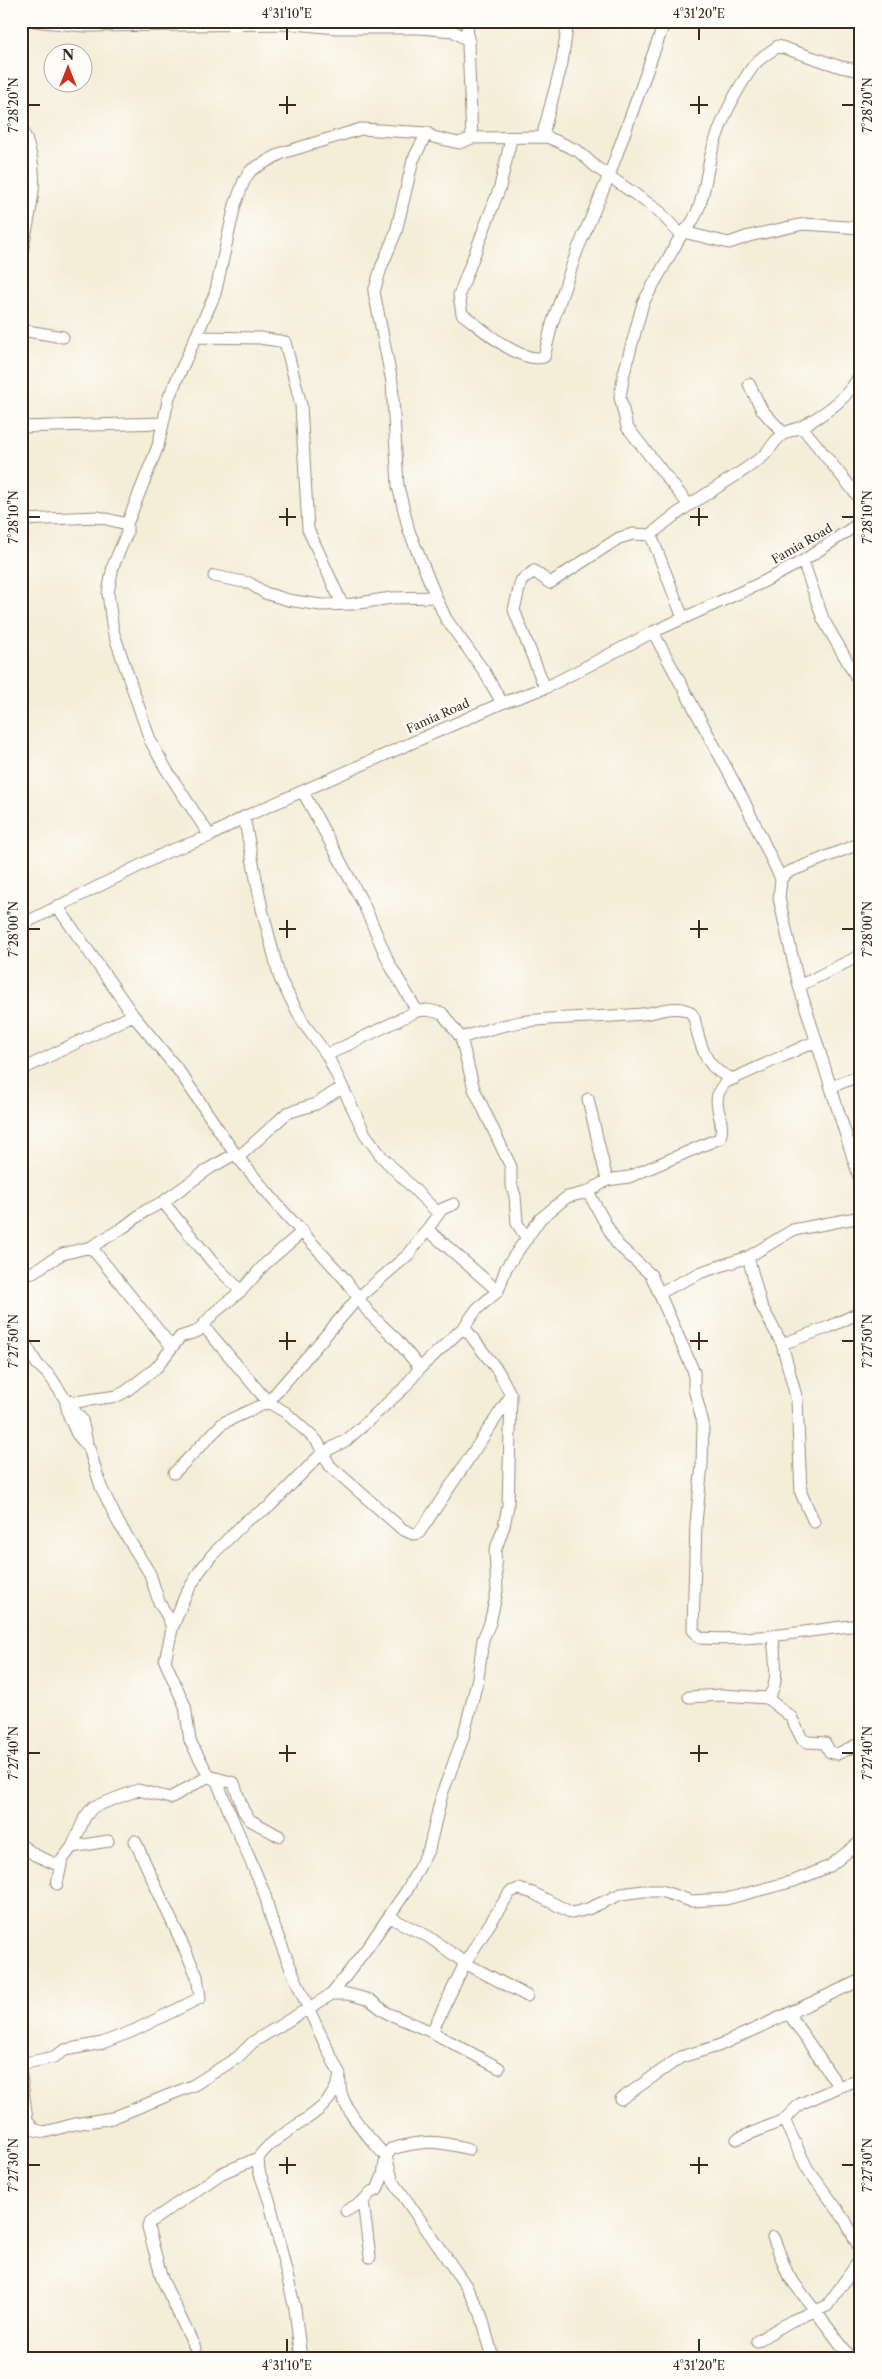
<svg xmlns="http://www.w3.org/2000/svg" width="882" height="2379" viewBox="0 0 882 2379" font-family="'Libre Caslon Text',serif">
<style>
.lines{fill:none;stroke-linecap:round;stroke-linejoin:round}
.minor-casing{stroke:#988c7b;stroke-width:13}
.minor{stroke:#fff;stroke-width:11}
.ticks{fill:none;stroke:#3b2a1e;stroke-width:2}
.labels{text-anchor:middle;stroke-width:4;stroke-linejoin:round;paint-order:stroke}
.street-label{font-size:12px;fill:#3b2a1e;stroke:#fdfcf7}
.neatline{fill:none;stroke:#3b2a1e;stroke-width:2}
.ticks-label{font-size:12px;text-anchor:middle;fill:#3b2a1e}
</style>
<rect width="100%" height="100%" fill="#fdfcf7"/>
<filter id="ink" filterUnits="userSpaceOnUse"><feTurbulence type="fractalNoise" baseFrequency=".02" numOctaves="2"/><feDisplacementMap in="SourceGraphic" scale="10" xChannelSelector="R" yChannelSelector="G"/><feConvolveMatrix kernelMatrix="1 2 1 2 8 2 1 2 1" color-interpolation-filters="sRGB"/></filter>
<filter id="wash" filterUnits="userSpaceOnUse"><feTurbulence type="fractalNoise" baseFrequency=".0096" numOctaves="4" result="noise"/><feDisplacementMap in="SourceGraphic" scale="20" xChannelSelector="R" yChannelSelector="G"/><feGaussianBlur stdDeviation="1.12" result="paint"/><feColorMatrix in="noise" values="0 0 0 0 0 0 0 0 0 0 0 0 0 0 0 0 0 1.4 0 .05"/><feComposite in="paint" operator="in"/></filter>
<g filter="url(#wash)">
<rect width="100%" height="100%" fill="#f4edd8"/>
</g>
<g filter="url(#ink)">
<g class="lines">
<defs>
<path id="minor" d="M34,21l50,5 211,-2 42,4h83l33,3 16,10
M467,21l5,117
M21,127c23,48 9,81 0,130
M427,133l-14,27 -17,72 -15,36 -7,24 18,90 6,104 11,45 27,66 10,22 38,52 18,32
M547,137l-3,-7 18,-67 6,-42
M511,139l-11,48 -41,108 3,19c20,14 57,50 82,43l8,-33 25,-73 32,-75 56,-155
M21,330l42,7
M198,337l62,1 25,4 16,63 7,124 34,75
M749,384l13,26 22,24
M21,427l142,-4
M802,427l59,73
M688,504l-61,-77 -7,-30 4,-24 19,-70 40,-71c21,-16 22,-57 29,-81 9,-30 24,-61 42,-86 6,-8 17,-13 24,-19l63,21 16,3 4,5
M21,520l77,-3 29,7
M651,535l32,83
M803,561l20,58 38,66
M214,576l35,7 16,10 23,7 33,5 32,-1 38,-6 45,-1
M653,632l90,167 38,80
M545,688l-31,-78 7,-29 13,-10 16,12 69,-45 14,-4 18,1c33,-31 74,-50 110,-77 9,-7 14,-20 24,-25 6,-3 12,-4 18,-7 23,-13 47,-29 58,-54
M303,792l61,113 25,58 28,48
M244,817l18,92 18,70 24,45 23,31 38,79 17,23 56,56
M210,836l-44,-67 -16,-29 -37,-109 -5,-38 5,-27 14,-33v-9l31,-78 11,-49 46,-103 20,-89 9,-24 7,-11 31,-17 79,-24 66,4 6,4 26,6 13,-5 75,-1 14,6 17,8 18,16 63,44 20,22 4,-1 46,11 20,-7 55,-12 57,4
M861,843l-75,30 -5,6 -2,19 8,36 12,52 61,194 1,14
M57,906l76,109 46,56 56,83 46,55 63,69 25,35 28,27 23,28
M21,925l146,-73 43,-16 34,-19 258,-114 43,-15 108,-56 108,-49 42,-22 58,-39
M799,986l62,-31
M461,1038c20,-7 39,-12 59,-16 41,-6 82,-4 122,-8 14,-1 36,-11 49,-1 4,4 4,9 5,14 6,25 12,44 38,52
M327,1055l90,-44 10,-1 15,3 19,25 13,51 37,78v16l4,13 2,27 10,16
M21,1070l112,-55
M831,1087l30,-12
M588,1099l19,81
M588,1192l29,52 34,31 43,97v17l9,34 -1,42 -6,58 -3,107 7,8c54,4 107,-8 161,-13
M163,1202l51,62 27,27
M428,1230l70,61
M91,1247l80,99
M748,1257l13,48 21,39 47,-17 32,-15
M21,1275l12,-3 29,-18 29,-7 33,-20 21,-16 18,-9 47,-34 25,-14h7l45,-41 29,-9 25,-16
M661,1292l41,-20 46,-15 45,-27 68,-13
M203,1325l65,77 17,10 32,29 13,25 72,63 11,5 6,-1 91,-136
M21,1336l16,28 13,12 15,23 4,17 8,18 12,14 12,39 17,35 32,52 9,28 10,17 3,10 -7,32 20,45 5,35 19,35 8,5c14,37 31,73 46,109 5,12 6,25 11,36 19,51 42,100 66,149 -8,43 -59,50 -82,83l1,13 11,32 25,106 6,49
M782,1344l15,56 4,93 13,29
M65,1399l10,3 42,-6 8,-4 32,-25 23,-30 18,-6 16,-18 27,-22 24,-27 38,-33
M66,1400l16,20 5,23
M174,1473l49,-50 45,-21 90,-104 51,-44 33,-45 12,-5
M172,1629l13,-33 14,-24 13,-17 35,-35 22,-13 53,-54 25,-13 57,-52 16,-20 44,-41 13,-18 21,-18 8,-23 34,-49 27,-22 21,-5 19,-12 22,-3 91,-39c7,-21 -14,-36 6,-56l90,-41
M689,1697l33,-2 45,3 24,19 11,22 6,3 17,1 5,9 7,2 24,-11
M767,1698c14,-12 7,-43 6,-61
M21,1845l14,10 25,11
M72,1847l36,-6
M57,1884l5,-24 10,-13 13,-30 8,-10 45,-17 32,8 39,-22 25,7 9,27 7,10 29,16
M389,1917l40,20 36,26 62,33
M332,1994h16l22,6 17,13 45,19 33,-69 45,-71 9,-3 14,4 39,20 16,-4 33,-15 22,-3h18l30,10 35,-2 68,-18 36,-15 31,-25
M432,2032l67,36
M21,2064l33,-7 11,-7 37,-7 31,-12 67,-33 -3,-22 -62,-135
M21,2075l6,45 8,10 10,2 30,-8 37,-6 82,-33 44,-28 15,-15 79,-48 38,-50 37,-54 22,-41 13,-55 21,-56 15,-60 5,-39 7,-16 7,-32 -2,-40 9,-25 4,-20 3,-111 -13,-24 -34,-44
M340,2082c-2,24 31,57 46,75l-3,18 -6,15 -6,2 -8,9 -17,10
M839,2087l22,-9
M621,2099l60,-42 37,-11 143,-66
M784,2120l23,48 38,52 16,31
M737,2139l47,-19 16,-16 39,-17 -50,-73
M469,2149c-32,-9 -46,-9 -78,0l-5,8 7,24 73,105 15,28 12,44
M363,2201l7,56
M773,2237l15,38 63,83
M757,2341l34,-20 36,-15 34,-48
M195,2348l-33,-69 -14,-52 2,-5 72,-49 36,-15"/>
</defs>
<use href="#minor" class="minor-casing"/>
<use href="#minor" class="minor"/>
</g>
</g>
<path class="ticks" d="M287,28v12M699,28v12M287,96v18M699,96v18M28,105h12M279,105h17M690,105h18M842,105h12M287,508v18M699,508v18M28,517h12M279,517h17M690,517h18M842,517h12M287,920v18M699,920v18M28,929h12M279,929h17M690,929h18M842,929h12M287,1332v18M699,1332v18M28,1341h12M279,1341h17M690,1341h18M842,1341h12M287,1745v17M699,1745v17M28,1753h12M279,1753h17M690,1753h18M842,1753h12M287,2157v17M699,2157v17M28,2165h12M279,2165h17M690,2165h18M842,2165h12M287,2339v13M699,2339v13"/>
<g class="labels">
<g class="street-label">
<text transform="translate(802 544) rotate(-30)" y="4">Famia Road</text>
<text transform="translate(438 716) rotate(-24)" y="4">Famia Road</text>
</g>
</g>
<rect width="882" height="2379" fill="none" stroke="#fdfcf7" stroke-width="55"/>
<g transform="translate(68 68)"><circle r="24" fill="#fdfcf7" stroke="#afa8a0"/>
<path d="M0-4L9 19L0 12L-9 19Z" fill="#c8321e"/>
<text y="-8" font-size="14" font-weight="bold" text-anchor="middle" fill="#3b2a1e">N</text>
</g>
<rect x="28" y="28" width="826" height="2324" class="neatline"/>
<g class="ticks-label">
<text x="287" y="18">4°31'10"E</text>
<text x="699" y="18">4°31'20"E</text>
<text transform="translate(14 105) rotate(-90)" y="4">7°28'20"N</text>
<text transform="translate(868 105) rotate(-90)" y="4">7°28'20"N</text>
<text transform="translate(14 517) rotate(-90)" y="4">7°28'10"N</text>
<text transform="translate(868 517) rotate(-90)" y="4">7°28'10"N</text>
<text transform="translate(14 929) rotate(-90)" y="4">7°28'00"N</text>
<text transform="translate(868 929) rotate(-90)" y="4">7°28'00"N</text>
<text transform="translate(14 1341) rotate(-90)" y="4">7°27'50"N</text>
<text transform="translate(868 1341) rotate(-90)" y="4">7°27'50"N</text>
<text transform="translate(14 1753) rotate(-90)" y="4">7°27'40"N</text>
<text transform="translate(868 1753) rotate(-90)" y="4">7°27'40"N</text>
<text transform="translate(14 2165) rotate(-90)" y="4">7°27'30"N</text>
<text transform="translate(868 2165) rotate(-90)" y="4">7°27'30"N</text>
<text x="287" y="2370">4°31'10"E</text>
<text x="699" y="2370">4°31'20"E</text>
</g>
</svg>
